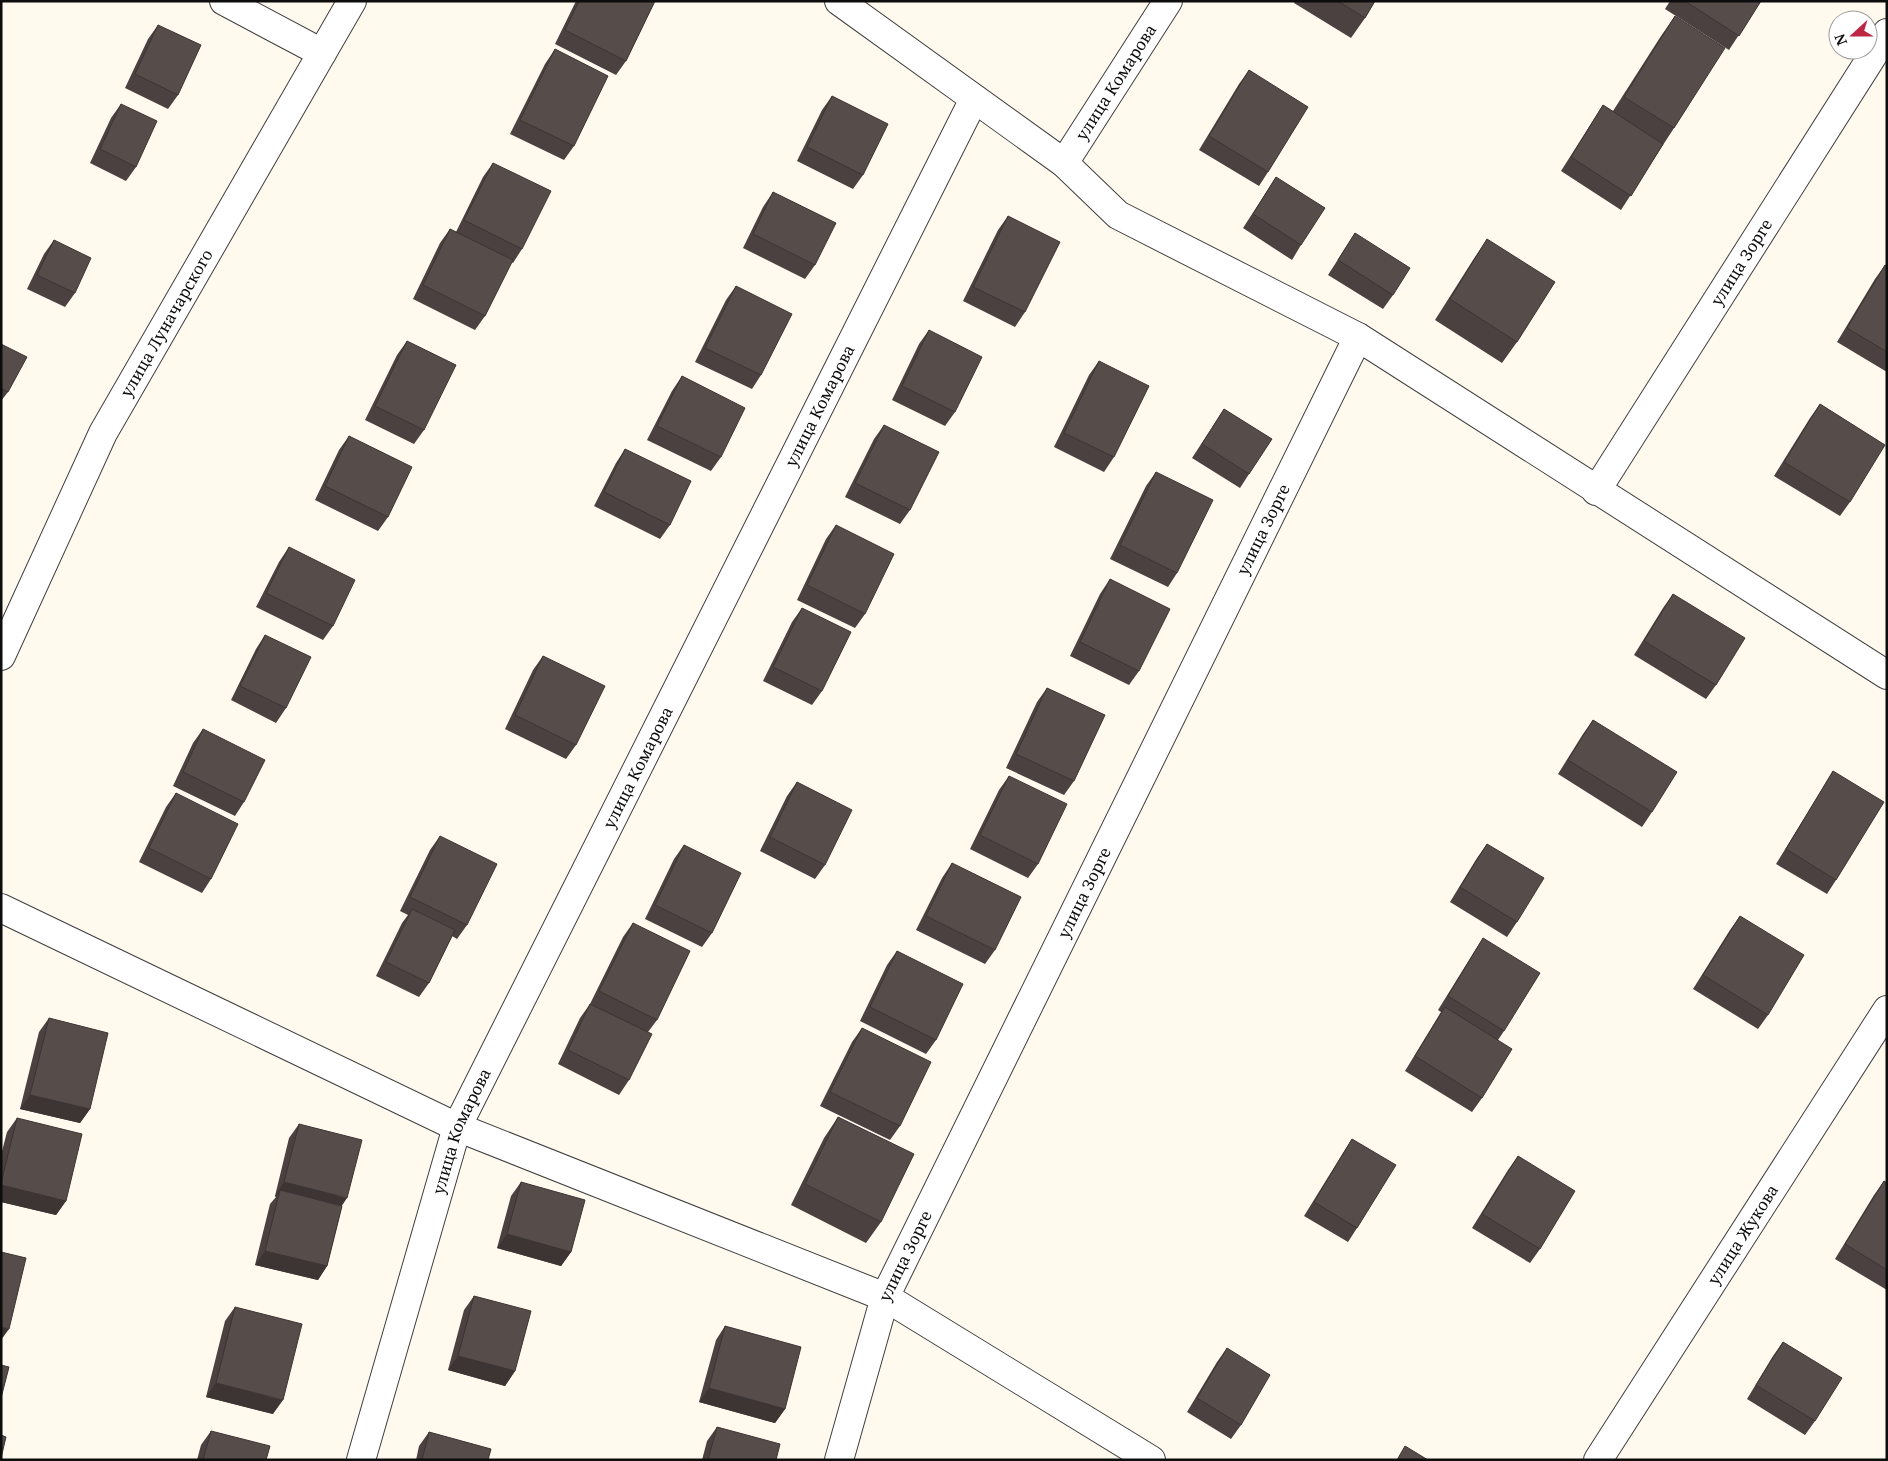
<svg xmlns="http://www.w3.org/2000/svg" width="1888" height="1461" viewBox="0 0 1888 1461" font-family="'Noto Serif',serif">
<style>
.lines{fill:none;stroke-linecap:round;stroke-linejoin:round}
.minor-casing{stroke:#404040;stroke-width:30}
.minor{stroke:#fff;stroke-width:28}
.wall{fill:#4a4140}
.shaded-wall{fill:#3c3534}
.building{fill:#564c4a;stroke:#3c3534}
.labels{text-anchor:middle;stroke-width:5;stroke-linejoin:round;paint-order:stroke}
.street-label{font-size:16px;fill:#0d0d0d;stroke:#fff}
</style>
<rect width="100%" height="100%" fill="#fff9ee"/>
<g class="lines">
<defs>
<g id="minor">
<path d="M224,1l98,52"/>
<path d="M839,1l225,162 54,52 240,122 529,338"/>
<path id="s1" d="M1064,163l104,-162"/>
<path id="s2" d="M1596,491l291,-458"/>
<path id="s3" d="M1,656l102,-223 249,-432"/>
<path d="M1,908l456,219 428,170 266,163"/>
<path id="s4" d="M361,1460l96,-333 517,-1028"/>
<path id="s5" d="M839,1460l46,-163 473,-960"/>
<path id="s6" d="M1598,1460l289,-450"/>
</g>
</defs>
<use href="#minor" class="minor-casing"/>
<use href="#minor" class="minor"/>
</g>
<path class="wall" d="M576,1h79l-29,60 -10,14 -61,-31z
M1295,1h80l-10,17 -14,20 -57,-35z
M1670,1h91l-32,49 -64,-41z
M1675,16l-1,112 -53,82 -60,-39 33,-52 9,-14 10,6 48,-75z
M158,25l20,70 -10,14 -43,-21 23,-49z
M555,49l19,97 -10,14 -54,-26 35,-70z
M1249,70l19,102 -9,14 -60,-36 40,-66z
M832,96l31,79 -10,14 -56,-28 25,-51z
M121,104l15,63 -10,14 -36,-18 21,-45z
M493,163l29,86 -9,14 -2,-1 -26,54 -10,14 -62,-31 27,-56 10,-14 6,3 27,-55z
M1276,177l25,68 -9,15 -49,-32 24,-37z
M773,192l42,73 -10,14 -62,-31 20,-41z
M1008,216l17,96 -10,15 -52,-26 35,-71z
M1355,233l38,62 -10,14 -55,-34z
M1487,239l30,103 -15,21 -67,-43 38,-60z
M54,240l21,53 -10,14 -38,-18 17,-35z
M1885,265l2,1v106l-50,-30 38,-63z
M736,286l25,89 -9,14 -57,-27 31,-62z
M929,330l26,82 -10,14 -53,-26 27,-56z
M407,341l17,89 -10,14 -49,-24 32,-65z
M1,344l7,48 -7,9z
M1099,361l15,96 -10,15 -50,-25 35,-72z
M682,376l39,81 -10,14 -64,-31 25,-49z
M1820,404l30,98 -10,14 -66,-40 36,-58z
M1224,409l25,65 -9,14 -48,-30z
M884,425l26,85 -10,14 -55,-27 29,-58z
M349,436l39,81 -10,14 -63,-31 24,-50z
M625,449l45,76 -10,14 -66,-33 22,-43z
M1156,472l21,101 -9,14 -58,-28 36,-73z
M836,525l29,89 -10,14 -58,-28 29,-61z
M289,547l44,79 -10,14 -67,-33 23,-45z
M1110,579l29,92 -10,14 -59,-29 30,-62z
M1673,594l43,91 -10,14 -72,-44 29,-47z
M802,608l20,83 -10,14 -49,-24 29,-59z
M265,635l21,73 -10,15 -45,-23 25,-51z
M543,656l33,89 -10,14 -61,-30 28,-59z
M1047,688l27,93 -10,14 -58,-27 31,-66z
M1593,720l59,92 -10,15 -84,-53 25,-40z
M203,729l41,73 -9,14 -62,-30 20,-43z
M1833,771l3,109 -9,14 -51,-30 48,-78z
M1009,776l29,88 -10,14 -58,-29 29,-59z
M797,782l28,83 -10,14 -55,-28 27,-55z
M176,793l35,86 -9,14 -63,-31 27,-55z
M440,836l27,89 -10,14 -5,-3 -23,47 -10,14 -43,-21 26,-53 6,-8 -8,-4 30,-61z
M1487,844l30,78 -10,15 -57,-35 27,-44z
M684,845l28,88 -10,14 -57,-28 29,-60z
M952,863l43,87 -10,14 -69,-34 26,-52z
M1740,916l28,99 -10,14 -65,-40 37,-59z
M633,923l24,97 -9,12 -19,48 -10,15 -61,-31 22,-46 10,-14 33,-67z
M1483,938l21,93 -6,9 -16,58 -10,14 -67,-41 36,-59 -3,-2 36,-58z
M897,951l39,89 -10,14 -66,-33 27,-56z
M49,1018l41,91 -10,14 -60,-14 19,-77z
M862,1028l38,98 -10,14 -70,-34 32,-64z
M838,1117l43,105 -15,21 -75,-38 33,-67z
M17,1118l49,83 -10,14 -55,-13v-47l6,-23z
M299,1124l43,82 -15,60 -9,14 -63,-15 15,-61 6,-7 -1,-1 14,-58z
M1352,1139l5,89 -9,14 -44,-26 39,-63z
M1518,1156l22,93 -10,14 -58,-35 36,-58z
M1884,1181l3,2v107l-52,-31 39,-64z
M521,1182l50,70 -10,14 -64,-18 14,-52z
M474,1296l41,75 -10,15 -57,-16 16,-60z
M235,1307l38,107 -67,-17 19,-76z
M725,1326l60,83 -10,14 -76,-21 17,-62z
M1783,1342l32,79 -10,14 -58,-36 26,-43z
M1227,1348l14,77 -10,14 -44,-27 30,-50z
M717,1427l59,33h-74l5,-19z
M211,1431l55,29h-69l4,-15z
M429,1432l59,28h-72l3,-14z"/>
<path class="shaded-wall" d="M30,1095l60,14 -10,14 -60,-14z
M284,1182l63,16 -10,15 -57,-23 -4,7 -1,-1z
M1,1185l65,16 -10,14 -55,-13z
M507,1234l64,18 -10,14 -64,-18z
M265,1251l62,15 -9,14 -63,-15z
M1,1327l8,2 -8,11z
M458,1356l57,15 -10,15 -57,-16z
M216,1383l67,17 -10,14 -67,-17z
M709,1388l76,21 -10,14 -76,-21z"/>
<path class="building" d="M579,1h76l-29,60 -61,-31z
M1338,1h37l-10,17z
M1685,1h76l-22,35z
M1675,16l50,32 -51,80 -50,-31z
M158,25l43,20 -23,50 -43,-21z
M555,49l53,27 -34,70 -54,-26z
M1249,70l59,37 -40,65 -59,-36z
M832,96l56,28 -25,51 -56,-28z
M121,104l36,17 -21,46 -36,-18z
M1603,105l60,39 -32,52 -60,-39z
M493,163l58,28 -29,58 -58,-29z
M1276,177l49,31 -24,37 -48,-31z
M773,192l63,31 -21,42 -62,-31z
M1008,216l52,26 -35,70 -52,-25z
M450,229l63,31 -28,56 -62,-31z
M1355,233l55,35 -17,27 -55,-35z
M1487,239l68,43 -38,60 -67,-43z
M54,240l37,18 -16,35 -38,-18z
M1885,265l2,1v86l-40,-24z
M736,286l56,28 -31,61 -56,-27z
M929,330l53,27 -27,55 -53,-26z
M407,341l49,24 -32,65 -49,-24z
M1,344l26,13 -19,35 -7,-4z
M1099,361l50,25 -35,71 -50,-24z
M682,376l63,32 -24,49 -64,-31z
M1820,404l65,41 -35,57 -66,-40z
M1224,409l48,30 -23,35 -47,-30z
M884,425l55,27 -29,58 -55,-27z
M349,436l63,31 -24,50 -63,-31z
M625,449l66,32 -21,44 -66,-33z
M1156,472l57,28 -36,73 -57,-28z
M836,525l58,29 -29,60 -58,-29z
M289,547l66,33 -22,46 -67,-33z
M1110,579l60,30 -31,62 -59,-29z
M1673,594l72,44 -29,47 -72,-44z
M802,608l49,24 -29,59 -49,-24z
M265,635l46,22 -25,51 -46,-22z
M543,656l62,30 -29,59 -61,-30z
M1047,688l58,27 -31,66 -58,-27z
M1593,720l84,52 -25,40 -84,-52z
M203,729l62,31 -21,42 -61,-30z
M1833,771l51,31 -48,78 -50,-31z
M1009,776l58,28 -29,60 -58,-29z
M797,782l55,28 -27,55 -55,-28z
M176,793l62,31 -27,55 -62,-31z
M440,836l57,28 -30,61 -57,-28z
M1487,844l57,34 -27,44 -57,-35z
M684,845l57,28 -29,60 -57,-28z
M952,863l69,34 -26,53 -69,-34z
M412,909l43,21 -26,53 -43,-21z
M1740,916l64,39 -36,60 -65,-40z
M633,923l57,28 -33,69 -58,-29z
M1483,938l57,35 -36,58 -56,-35z
M897,951l66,33 -27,56 -66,-33z
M590,1004l62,30 -23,46 -61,-30z
M1445,1007l67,42 -30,49 -67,-42z
M49,1018l59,15 -18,76 -60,-14z
M862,1028l69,34 -31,64 -70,-34z
M838,1117l76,37 -33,68 -76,-38z
M17,1118l65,16 -16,67 -65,-16v-2z
M299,1124l63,16 -15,58 -63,-16z
M1352,1139l44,26 -39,63 -43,-26z
M1518,1156l57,35 -35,58 -58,-35z
M1884,1181l3,2v87l-42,-26z
M521,1182l64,18 -14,52 -64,-18z
M280,1190l62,16 -15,60 -62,-15z
M1,1252l25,6 -17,71 -8,-2z
M474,1296l57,15 -16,60 -57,-15z
M235,1307l67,17 -19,76 -67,-17z
M725,1326l76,21 -16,62 -76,-21z
M1783,1342l59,36 -27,43 -59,-36z
M1227,1348l43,27 -29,50 -44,-27z
M1,1365l8,2 -8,31z
M717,1427l63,17 -4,16h-68z
M211,1431l59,15 -4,14h-63z
M429,1432l62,17 -3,11h-66z
M1,1435l5,2 -5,21z
M1405,1446l23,14h-31z"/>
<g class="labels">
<g class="street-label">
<text dy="6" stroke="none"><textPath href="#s1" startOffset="96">улица Комарова</textPath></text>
<text dy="6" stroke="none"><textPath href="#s2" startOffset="271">улица Зорге</textPath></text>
<text dy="6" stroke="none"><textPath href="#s3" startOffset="372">улица Луначарского</textPath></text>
<text dy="6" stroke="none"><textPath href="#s4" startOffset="1154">улица Комарова</textPath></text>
<text dy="6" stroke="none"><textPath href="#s5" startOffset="1025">улица Зорге</textPath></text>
<text dy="6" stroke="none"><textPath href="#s4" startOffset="749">улица Комарова</textPath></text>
<text dy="6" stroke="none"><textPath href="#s5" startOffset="620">улица Зорге</textPath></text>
<text dy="6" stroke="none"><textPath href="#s4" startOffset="344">улица Комарова</textPath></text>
<text dy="6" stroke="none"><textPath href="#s6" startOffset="268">улица Жукова</textPath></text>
<text dy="6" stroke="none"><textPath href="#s5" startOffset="215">улица Зорге</textPath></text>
</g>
</g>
<rect width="1888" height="1461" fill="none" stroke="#0d0d0d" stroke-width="5"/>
<g transform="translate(1853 35) rotate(249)"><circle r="24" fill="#ffffff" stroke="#9e9e9e"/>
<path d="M0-4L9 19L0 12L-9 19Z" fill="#bd2644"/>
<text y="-8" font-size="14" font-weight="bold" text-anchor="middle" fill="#0d0d0d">N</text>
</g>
</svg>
